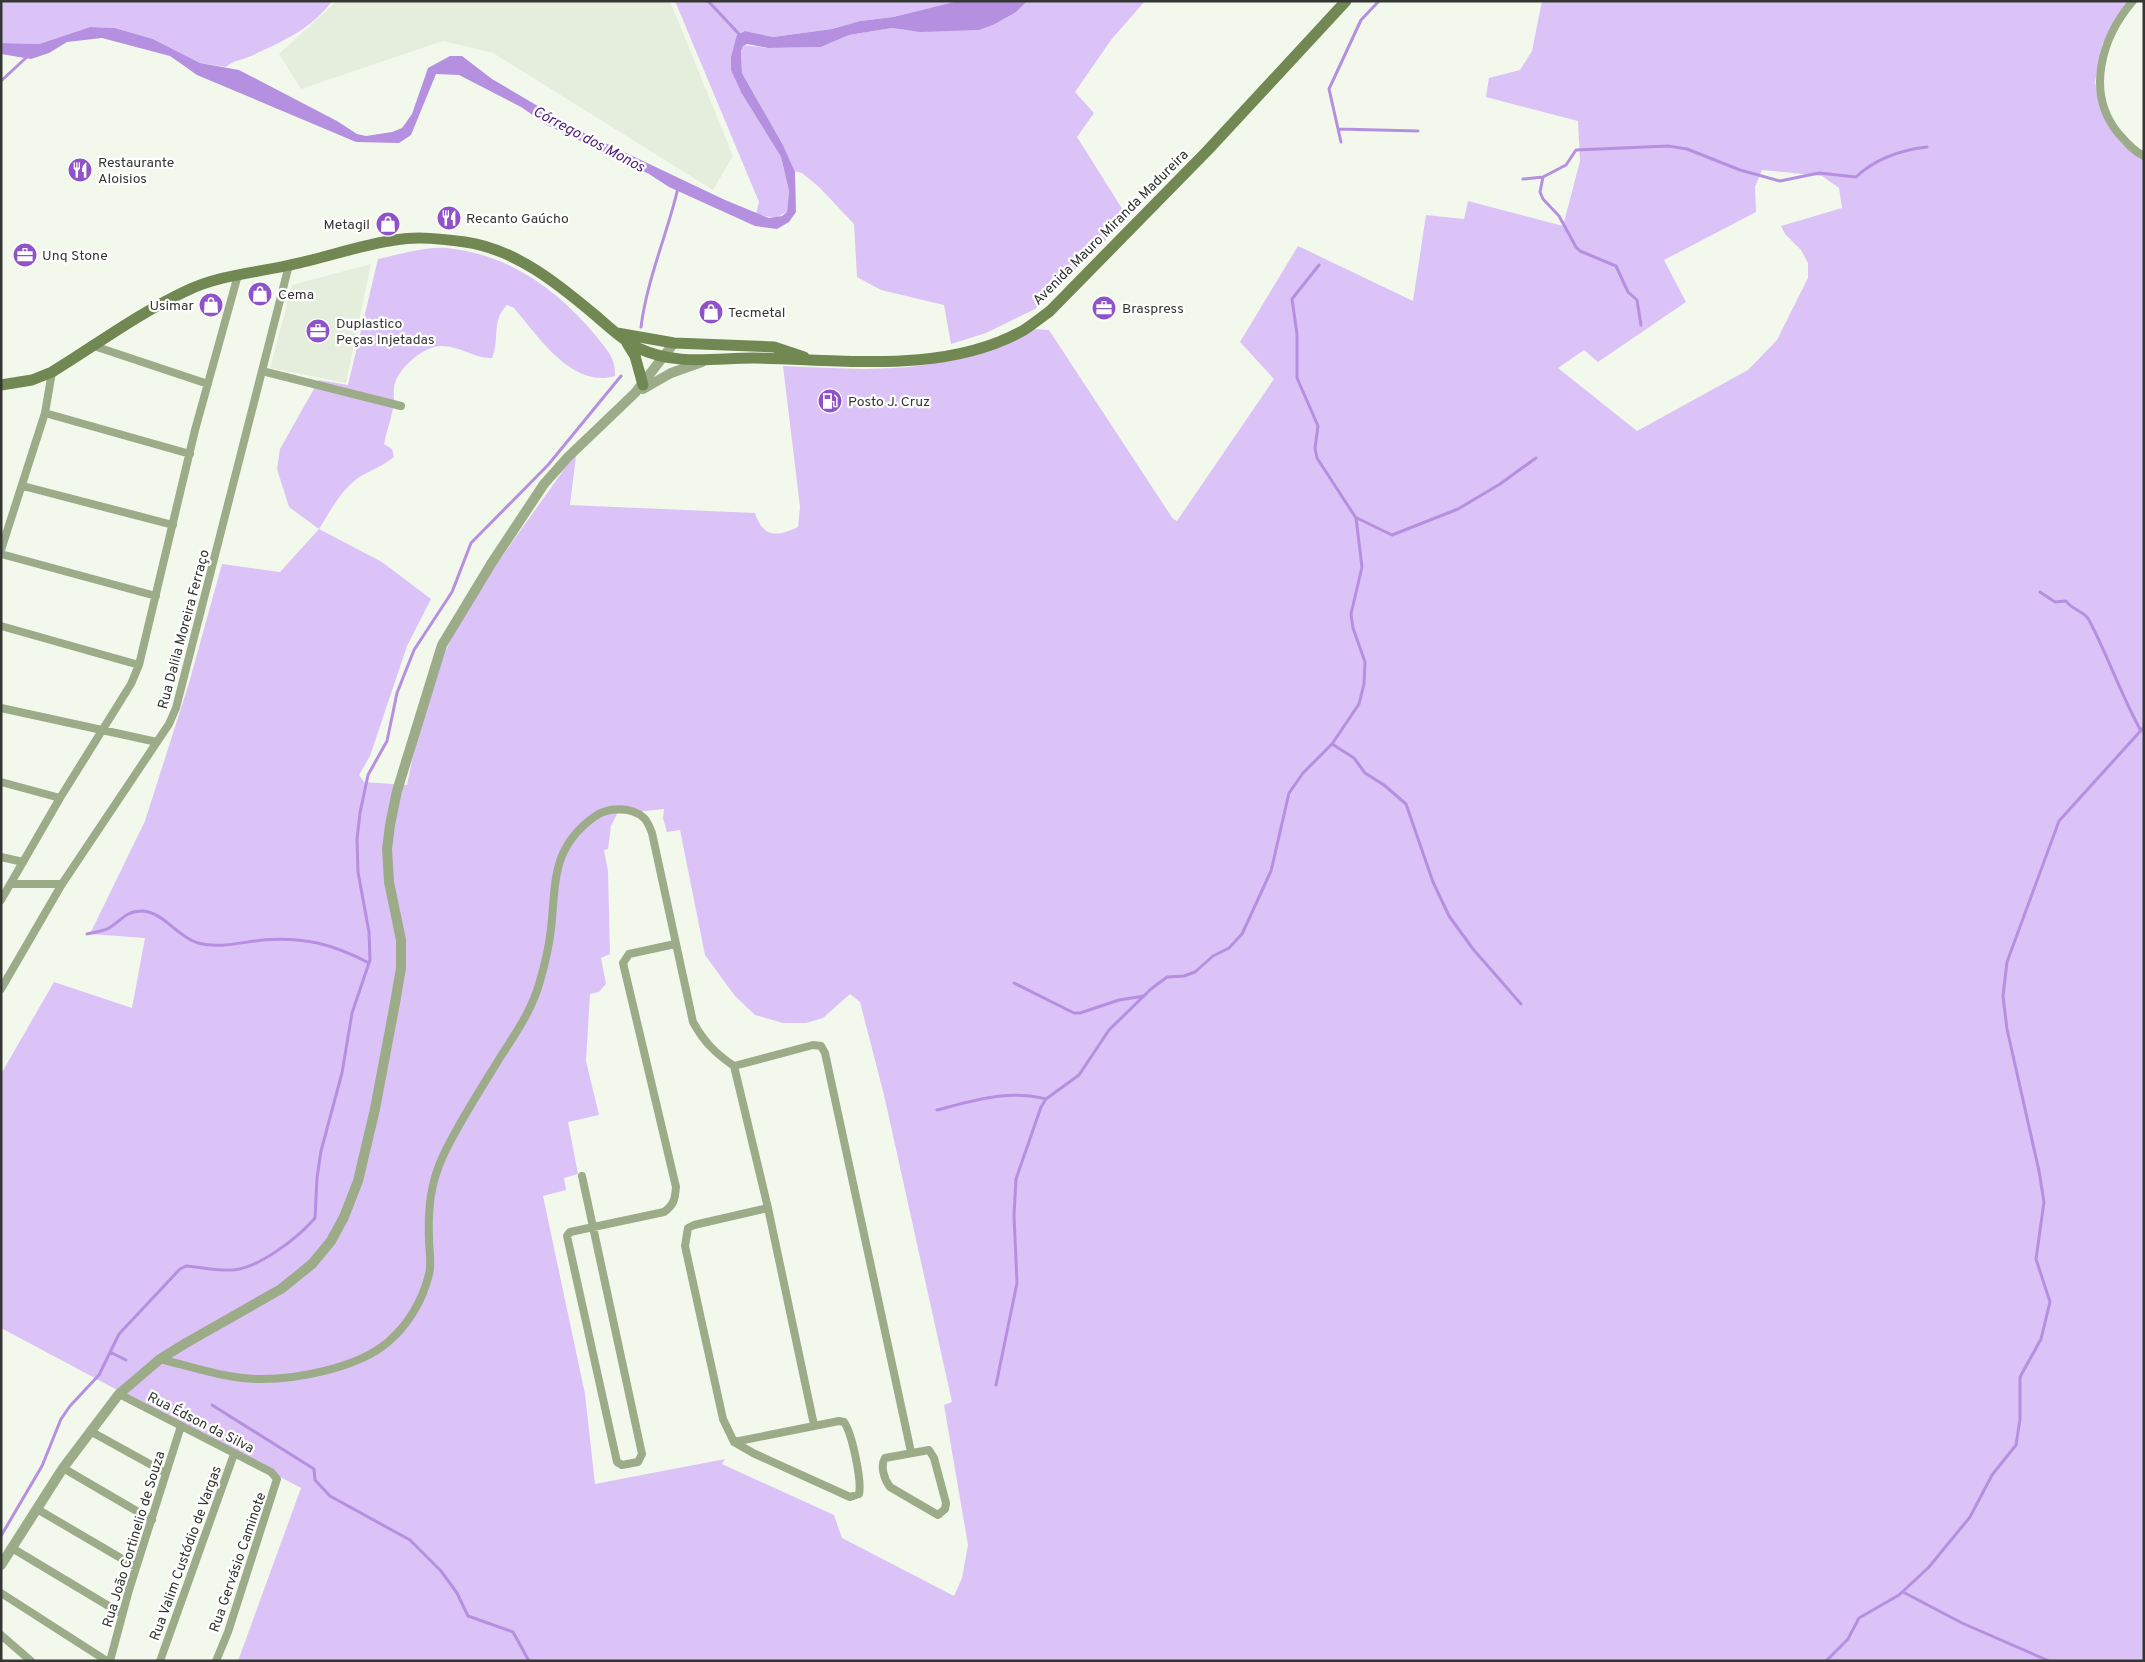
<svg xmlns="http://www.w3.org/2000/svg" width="2145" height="1662" viewBox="0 0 2145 1662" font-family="Overpass,sans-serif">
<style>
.built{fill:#e5eddc}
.green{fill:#dbc3f8;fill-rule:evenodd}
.water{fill:#b590e0}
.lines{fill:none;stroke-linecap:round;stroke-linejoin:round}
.stream{stroke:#b590e0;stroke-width:3}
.minor{stroke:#9cac88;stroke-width:8}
.tertiary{stroke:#9cac88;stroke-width:10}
.secondary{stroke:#718852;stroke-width:11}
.labels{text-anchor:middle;stroke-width:4.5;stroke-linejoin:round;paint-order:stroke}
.poi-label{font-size:14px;fill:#343632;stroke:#fff;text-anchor:start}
.street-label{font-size:14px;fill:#343632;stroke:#fff}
.water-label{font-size:15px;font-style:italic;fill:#4f1b79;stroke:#fff}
</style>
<rect width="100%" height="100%" fill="#f3f8ed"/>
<path class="built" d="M337,1h333l63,155 -20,34 -220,-137 -50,-12 -142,48 -22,-35z
M371,264l-25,119 -76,-15 22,-83z"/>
<path class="green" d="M1,1h331c-20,28 -51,41 -81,55 -8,4 -18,4 -25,11l-26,-4 -47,-24 -38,-11 -25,-1 -51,17 -38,-1z
M675,1h283l-65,16 -33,4 -28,8 -59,8 -28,-6 -8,4 5,59 39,63 8,34 -2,21 -12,6 -19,-4 3,-12z
M1027,1h118l-34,39 -36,52 19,21 -17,24 51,81 -93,91 -49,24 -35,11 -7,-39 -63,-15 -24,-13 -3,-53 -35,-37 -17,-14 -8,-2 -11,-26 -41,-72 -1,-22 2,-6 25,3 53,-1 28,-12 43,-7 21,3 66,-1 14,-5z
M1542,1h587l-9,11 -18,33 -7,37 7,28 20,34 22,16v1501h-1906l63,-173 -300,-160v-254l53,-92 78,26 13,-70 -55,-4 55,-113 44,-138 33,-119 58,8 39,-43 -30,-22 -12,-38 3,-20 39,-69 29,5 30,-126c19,-4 49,-13 68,-11 61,5 112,42 150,88 11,14 20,22 19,40 -43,13 -77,-40 -101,-68l-7,-3c-16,15 -7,36 -15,53 -17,1 -33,-13 -52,-12 -17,1 -40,21 -45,37 -2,6 -1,14 -1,20 -2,13 -7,27 -10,41l8,5 2,8c-10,8 -20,12 -31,18 -20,11 -32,35 -44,54l63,33 49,37 -24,47 -37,110 -11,19 5,7 43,3 8,-39 28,-90 14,-29 31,-51 82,-115 6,-5 -6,49 185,8c8,25 22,24 43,14l2,-20 -17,-141c51,2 107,7 157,-4 31,-6 63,-22 93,-33l16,1 124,189 4,2 97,-142 -34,-37 58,-96 115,55 13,-86 38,4 4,-18 95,25 17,-65 -2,-40 -92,-24 3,-19 31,-8 12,-19zM1762,170l60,6 17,12 3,20 -61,18 4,8 16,16 7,13v15l-31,62 -29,30 -111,61 -79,-63 26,-18 14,12 88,-60 -22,-42 92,-48 -1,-25zM664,809l-1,9 4,14 13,-2 25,125 30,41 20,19 28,8h23l17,-5 27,-24 10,8 24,93 68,307 -8,3 24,140 -6,33 -8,18 -112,-58 -8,-23 -112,-51 3,-5 -130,25 -10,-90 -42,-198 23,-6 -2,-12 14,-4 -10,-52 31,-7 -13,-54 4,-67 9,-2 7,-8 -5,-26 9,-4 -2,-83 -4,-21 4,-1 3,-23 6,-12z"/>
<path class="water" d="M958,1h69l-11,11 -23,13 -14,5 -59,2 -28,-4 -43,7 -28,12 -53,1 -21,-4 -4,2 -2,5 1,22 41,72 12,27 1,40 -7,10 -12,7 -22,-3 -86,-39 -20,-13 -102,-49 -26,-18 -62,-32 -23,-1 -25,61 -12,8 -43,-1 -159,-67 -27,-19 -68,-18 -35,4 -18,11 -18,6 -30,-5v-11l38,1 51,-17 25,1 38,11 47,24 39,7 98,51 20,13 9,2 26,-4 10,-4 10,-14 16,-46 22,-12h12l30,23 90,53 143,68 44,18 13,-2 5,-4 2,-21 -8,-34 -39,-63 -11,-24v-13l6,-22 8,-4 28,6 59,-8 28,-8 33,-4z"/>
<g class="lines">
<path class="stream" d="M708,1l32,34
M1,81l28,-26
M1338,129l80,2
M1341,142l-12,-53 32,-69 18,-19
M1543,177l-3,15 3,7 16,17 17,31 4,4 36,15 12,26 9,8 4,25
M1523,179l20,-2 23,-12 10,-15 92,-4 19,3 53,21 40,11 39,-8 37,4c19,-18 45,-27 71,-30
M641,327c6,-48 26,-92 37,-139
M1357,518l35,17 66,-26 42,-25 36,-26
M2040,592l15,10 11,-1c6,9 18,10 23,19 19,36 32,75 52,111
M1332,744l22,14 11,15 19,12 22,19 27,78 16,34 24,33 48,55
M87,934c7,-2 15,-2 22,-6 12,-7 16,-17 33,-17 22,1 35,26 56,32 21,6 44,-1 65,-3 42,-3 70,4 106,23
M1014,983l60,30h6l39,-13 25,-4
M937,1110c35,-9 72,-21 109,-11
M110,1352l16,8
M996,1385l21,-102 -3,-68 2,-36 25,-72 5,-8 33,-24 30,-45 42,-41 16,-12 17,-1 11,-4 18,-16 16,-8 13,-14 29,-63 18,-78 14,-20 29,-29 27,-40 5,-20 1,-22 -12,-34 -2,-14 11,-47 -6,-49 -39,-60 -2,-10 3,-22 -21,-48v-44l-5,-35 27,-34
M212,1405l102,64 1,11 15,16 80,44 31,31 16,22 11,23 45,16 16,29
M1,1536l41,-70 19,-47 9,-13 29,-31 20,-41 61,-65 6,-3c15,1 31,5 47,4 26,-2 66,-33 82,-52l2,-40 4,-27 21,-78 10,-60 18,-53 -1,-28 -11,-60 -1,-33 3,-26 8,-38 19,-34 10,-48 17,-43 38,-58 19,-49 77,-78 73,-89
M1903,1592l59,31 87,38
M1826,1661l22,-22 11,-21 40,-23 30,-28 41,-50 22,-42 24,-30 4,-26v-42l21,-38 9,-37 -14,-43 8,-57 -5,-31 -32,-142 -4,-33 4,-34 52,-141 85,-94"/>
<path class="minor" d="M2133,1c-31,36 -48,91 -15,132 7,8 15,18 26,23
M94,346l114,38
M262,371l139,35
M45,413l145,41
M23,486l150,39
M1,550l44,-137 7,-41
M1,554l155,42
M1,626l138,39
M1,708l156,34
M1,782l59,16
M1,857l22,5
M11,884h51
M1,900l59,-102 71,-114 8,-19 56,-235 43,-155
M1,989l61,-105 107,-160 7,-16 113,-443
M734,1066l79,-21 8,1 4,7 86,399
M734,1066l34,142 46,217
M582,1176l60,278 -4,8 -16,3 -5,-3 -50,-226 3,-4 94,-20c10,-7 11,-13 12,-25l-53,-224 6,-9 46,-10
M160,1359c32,8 64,19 97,20 38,1 101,-11 131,-37 20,-17 35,-42 41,-68 3,-10 0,-24 0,-35 -1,-30 1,-55 14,-83 16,-34 38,-67 58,-100 15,-23 32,-48 39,-75 5,-17 9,-35 11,-52 5,-46 0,-81 43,-112 13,-10 37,-11 50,1 4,4 6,10 8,15l41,189c11,20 22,31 41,44
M119,1394l152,78 6,7 -49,153 -12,29
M90,1431l76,42
M734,1442l105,-21 5,1c8,11 18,59 15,72l-9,3 -97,-44 -19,-11 -11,-23 -38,-173 3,-18 6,-3 74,-17
M929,1450l5,8 12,45 -1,6 -7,6 -48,-28c-6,-8 -10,-21 -5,-29z
M63,1468l89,52
M37,1509l99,58
M12,1548l110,66
M1,1593l106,68
M1,1635l30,26
M110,1661l19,-71 52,-164
M160,1661l74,-207"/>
<path class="tertiary" d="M643,389l28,-16 31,-11
M1,1565l62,-97 56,-74 41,-35 26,-16 95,-54 31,-25 19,-23 13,-24 14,-36 17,-72 20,-106 6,-35v-28l-12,-58 -2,-33 3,-24 7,-34 45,-146 49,-81 53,-80 24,-27 67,-64 39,-50"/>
<path class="secondary" d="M617,333l57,10 100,4 30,10
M627,343l8,13 8,29
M1,385l31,-5 20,-8c44,-27 87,-59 134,-81 32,-16 69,-18 104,-26 35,-7 70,-20 105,-25 23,-4 47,-1 70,2 50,7 92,41 130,73 13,11 27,25 43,33 38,18 75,10 116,10 87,1 191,17 270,-28 9,-6 18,-13 26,-19l158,-161 138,-149"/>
</g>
<defs>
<symbol id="restaurant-disc" viewBox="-11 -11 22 22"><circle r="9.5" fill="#8f52c8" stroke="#fff"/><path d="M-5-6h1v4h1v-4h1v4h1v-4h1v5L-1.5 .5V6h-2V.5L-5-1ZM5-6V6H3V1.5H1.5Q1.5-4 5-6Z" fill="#fff"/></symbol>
<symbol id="shop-disc" viewBox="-11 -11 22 22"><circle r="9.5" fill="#8f52c8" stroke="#fff"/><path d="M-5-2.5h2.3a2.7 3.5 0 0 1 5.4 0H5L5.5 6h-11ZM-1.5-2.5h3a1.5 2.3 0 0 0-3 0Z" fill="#fff"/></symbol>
<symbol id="office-disc" viewBox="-11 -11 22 22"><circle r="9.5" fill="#8f52c8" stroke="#fff"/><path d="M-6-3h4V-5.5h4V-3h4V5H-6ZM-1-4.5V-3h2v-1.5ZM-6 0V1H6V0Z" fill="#fff"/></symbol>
<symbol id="fuel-disc" viewBox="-11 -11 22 22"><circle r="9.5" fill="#8f52c8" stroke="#fff"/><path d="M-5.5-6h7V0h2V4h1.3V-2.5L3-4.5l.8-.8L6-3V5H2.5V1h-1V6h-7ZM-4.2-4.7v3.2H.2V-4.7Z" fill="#fff"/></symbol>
</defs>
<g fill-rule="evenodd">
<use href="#restaurant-disc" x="66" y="156" width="28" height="28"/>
<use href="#restaurant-disc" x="435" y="204" width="28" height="28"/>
<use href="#shop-disc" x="374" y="210" width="28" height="28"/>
<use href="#office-disc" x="11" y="241" width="28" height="28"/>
<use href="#shop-disc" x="246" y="280" width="28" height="28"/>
<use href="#shop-disc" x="197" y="291" width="28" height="28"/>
<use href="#office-disc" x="1090" y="294" width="28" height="28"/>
<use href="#shop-disc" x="697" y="298" width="28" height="28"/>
<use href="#office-disc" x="304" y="317" width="28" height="28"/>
<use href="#fuel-disc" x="816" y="387" width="28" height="28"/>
</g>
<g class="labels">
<g class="poi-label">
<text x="98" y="167">Restaurante<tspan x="98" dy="16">Aloisios</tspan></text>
<text x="466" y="223">Recanto Gaúcho</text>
<text x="370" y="229" text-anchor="end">Metagil</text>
<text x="42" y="260">Unq Stone</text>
<text x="278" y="299">Cema</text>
<text x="194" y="310" text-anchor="end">Usimar</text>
<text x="1122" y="313">Braspress</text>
<text x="728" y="317">Tecmetal</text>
<text x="336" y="328">Duplastico<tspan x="336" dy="16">Peças Injetadas</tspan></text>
<text x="848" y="406">Posto J. Cruz</text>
</g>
<g class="street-label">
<text transform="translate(1110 227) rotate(-45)" y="5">Avenida Mauro Miranda Madureira</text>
<text transform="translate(183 629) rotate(-75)" y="5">Rua Dalila Moreira Ferraço</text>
<text transform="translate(201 1422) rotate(27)" y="5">Rua Édson da Silva</text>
<text transform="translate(133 1539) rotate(-73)" y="5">Rua João Cortinelio de Souza</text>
<text transform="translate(185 1553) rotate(-70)" y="5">Rua Valim Custódio de Vargas</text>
<text transform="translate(237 1562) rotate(-71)" y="5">Rua Gervásio Caminote</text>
</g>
<g class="water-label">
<text transform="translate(589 139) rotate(28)" y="5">Córrego dos Monos</text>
</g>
</g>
<rect width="2145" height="1662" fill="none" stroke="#343632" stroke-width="5"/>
</svg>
